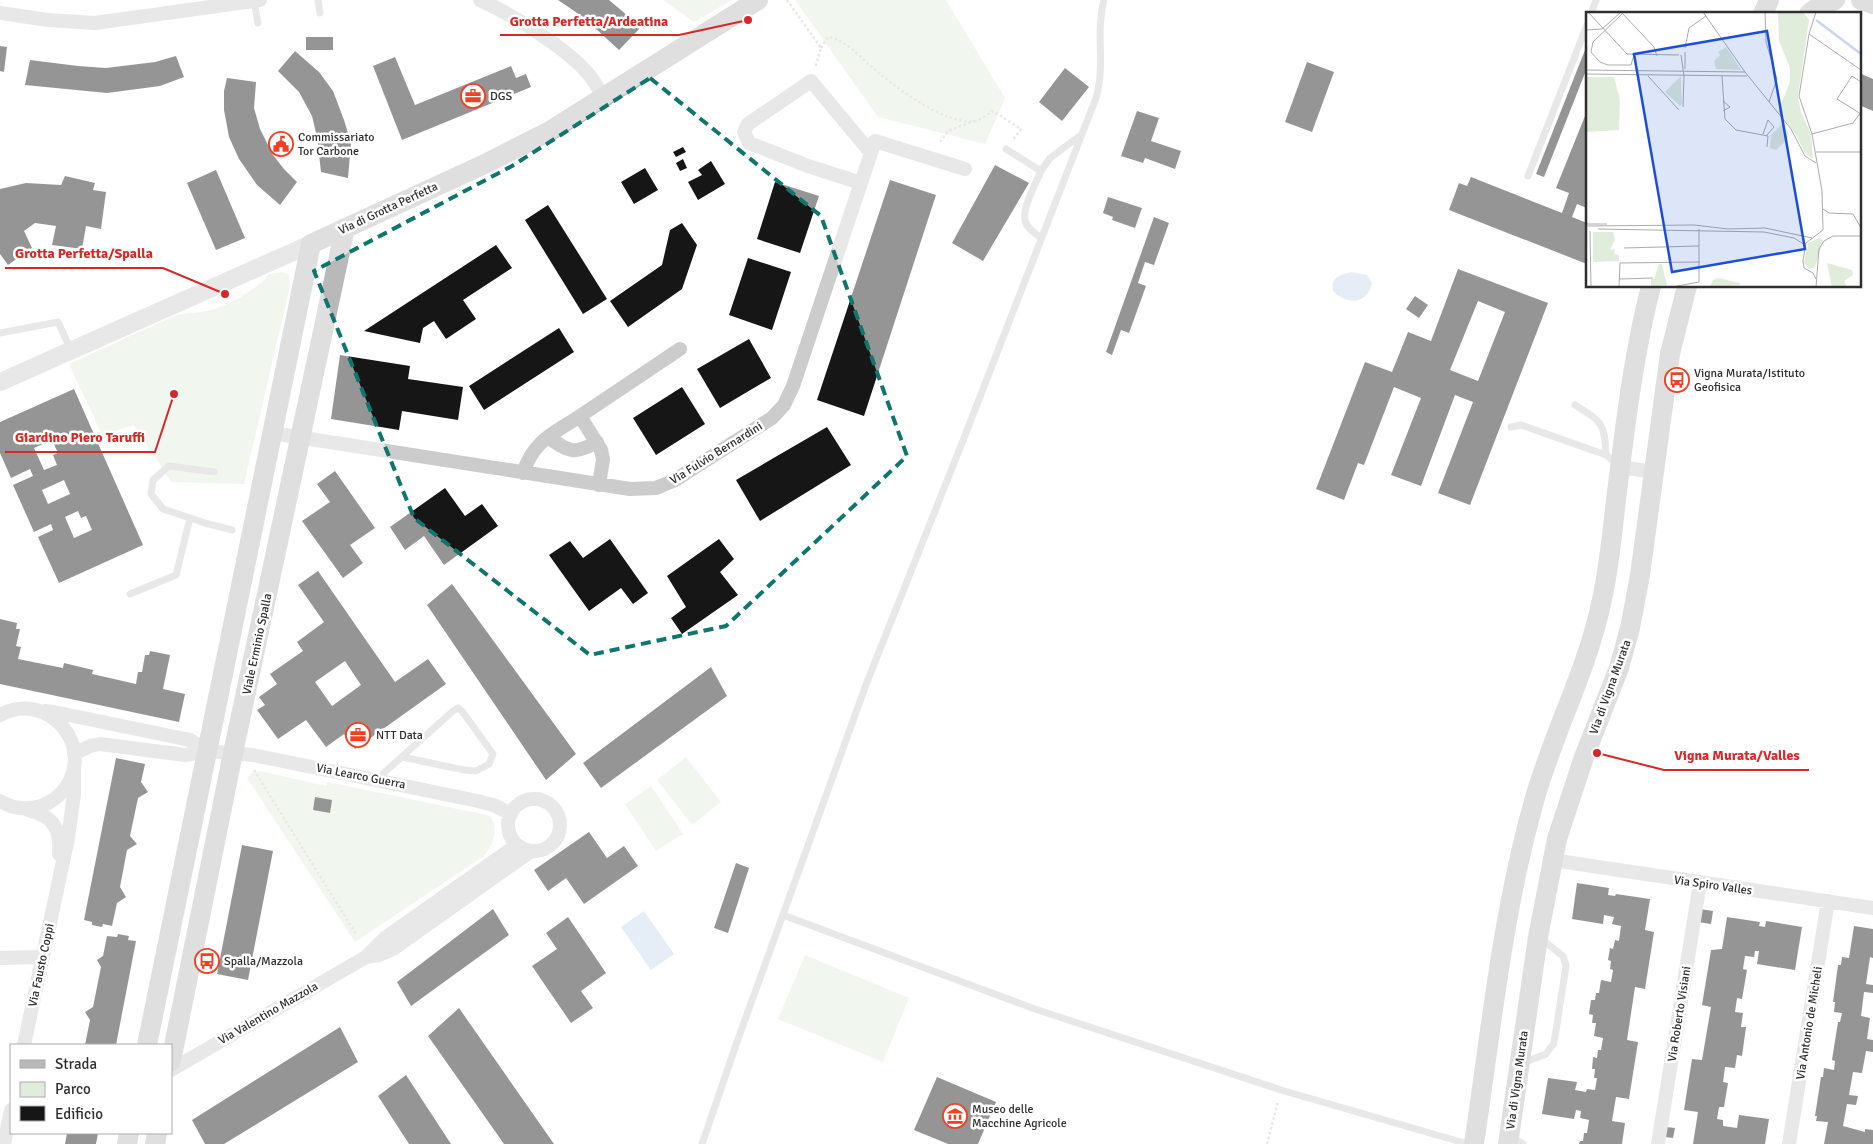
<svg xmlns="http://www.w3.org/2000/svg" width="1873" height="1144" viewBox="0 0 1873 1144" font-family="Signika,sans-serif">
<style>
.green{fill:#e1eddb}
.water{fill:#c6d7ee}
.building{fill:#161616;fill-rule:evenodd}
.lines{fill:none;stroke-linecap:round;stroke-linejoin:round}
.path{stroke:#ccc;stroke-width:2.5;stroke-dasharray:2.5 2.5;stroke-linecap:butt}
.service{stroke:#ccc;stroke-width:7}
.minor{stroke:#ccc;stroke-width:14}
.tertiary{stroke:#ccc;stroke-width:18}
.secondary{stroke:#b9b9b9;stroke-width:20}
.marked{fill:none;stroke:#0f766e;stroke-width:4;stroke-dasharray:10 6;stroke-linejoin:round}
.labels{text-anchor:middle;stroke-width:5;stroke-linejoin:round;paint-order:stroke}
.poi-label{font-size:12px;fill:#2f2f2f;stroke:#fff;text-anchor:start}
.street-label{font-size:12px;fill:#2f2f2f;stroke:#fff}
.inset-river{fill:none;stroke:#c6d7ee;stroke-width:2.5}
.inset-road{fill:none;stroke:#acacac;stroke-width:1}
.view{fill:#1d4ed8;fill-opacity:0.15;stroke:#1d4ed8;stroke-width:2.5}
.inset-edge{fill:none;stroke:#2f2f2f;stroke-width:2.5}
.leader{fill:none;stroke:#d62828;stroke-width:2}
.callout-dot{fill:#d62828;stroke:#fff;stroke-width:2}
.callout-label{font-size:14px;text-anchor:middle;font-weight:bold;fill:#d62828;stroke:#fff;stroke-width:5;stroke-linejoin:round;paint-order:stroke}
</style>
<rect width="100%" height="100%" fill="#fff"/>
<path class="green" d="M663,0h69l-38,22z
M795,0h151l59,98 -20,46 -107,-27z
M282,272l7,3 1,11 -46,198 -73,-2 -37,-57 -32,10 -33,-71 107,-49c10,-2 20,-2 31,-4 20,-5 50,-21 62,-37z
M686,757l35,45 -29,23 -35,-45z
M260,771l66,15 2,-4 159,33 4,2c8,14 2,28 -7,39l-129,86 -108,-164 5,-5z
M651,786l32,48 -27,17 -31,-47z
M805,955l104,43 -26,64 -105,-43z"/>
<path class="water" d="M1351,272l16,3 5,8c-5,22 -25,22 -39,8 -3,-14 7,-16 18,-19z
M644,911l30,43 -23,16 -30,-43z"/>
<path class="building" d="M558,0h51l32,27 -22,23 -36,-33z
M306,37h27v13h-27z
M1587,45v23l-43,109 -8,-3z
M0,46l7,1 -3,25 -4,-1z
M295,51l24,21 14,19 11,29 7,23 -3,35 -27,-6 -4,-35 -5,-21 -13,-24 -21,-21z
M176,56l8,21 -24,9 -53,7 -82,-8 5,-25 48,6 28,2 49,-6z
M395,57l20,48 96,-39 5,12 10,-4 5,13 -129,53 -29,-74z
M1307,62l27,10 -22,60 -27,-10z
M1065,68l24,19 -27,34 -23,-19z
M1859,73l14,6v32l-14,-6z
M227,78l29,4 -2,26 6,21 13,26 11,14 13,13 -17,23 -23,-20 -18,-26 -10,-22 -5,-27v-19z
M1137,111l22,7 -8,23 30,10 -6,18 -30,-11 -2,5 -22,-7z
M1587,111v97l-10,-4 -5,13 15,6v41l-138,-54 10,-27 8,3 4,-9 91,36 7,-20 -13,-5z
M683,147l3,5 -10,5 -3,-5z
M683,159l4,9 -7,3 -4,-8z
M711,161l14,23 -27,16 -10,-18 14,-7 -4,-5z
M995,165l34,18 -46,78 -31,-18z
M645,168l13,22 -24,14 -13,-22z
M216,170l29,68 -29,12 -29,-67z
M65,176l30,7 -2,7 13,2 -5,37 -15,-3 -4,23 -30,-4 4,-19 -21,-3 -11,8 8,17 -24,17 -8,-11v-65l26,-6 35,2z
M890,180l46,15 -72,221 -47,-16z
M775,182l44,14 -19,57 -43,-14z
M1108,197l34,11 -7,20 -23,-8 1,-3 -10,-4z
M548,205l59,94 -24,15 -58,-94z
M1154,217l15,6 -15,42 -9,-3 -7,21 8,3 -17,47 -8,-3 -9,25 -6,-3z
M682,223l15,22 -15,44 -54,38 -18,-26 52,-36 8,-35z
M496,245l16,23 -49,32 13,19 -30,20 -12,-18 -11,7 -3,15 -56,-12z
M748,258l43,14 -19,58 -43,-15z
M1458,269l90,34 -78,202 -32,-12 35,-91 -18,-7 -34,91 -30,-11 30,-77 -27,-11 -30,78 -6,-2 -14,37 -28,-11 49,-127 27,10 16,-40 23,9zM1478,301l27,11 -27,69 -28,-11z
M1415,296l13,9 -9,13 -13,-9z
M559,328l15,24 -90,58 -15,-24z
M749,339l22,39 -51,30 -23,-39z
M340,355l70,11 -2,13 55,8 -5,33 -56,-9 -3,19 -68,-11z
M682,387l23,37 -49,31 -23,-37z
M74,389l69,156 -84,38 -21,-46 15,-7 -2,-6 -17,8 -21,-47 20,-9 -3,-7 -19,9 -11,-25v-31zM52,440l6,13 -5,2 4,10 -13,5 -10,-22zM64,480l6,14 -22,10 -6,-14zM78,511l3,7 5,-2 6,14 -18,8 -9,-21z
M827,427l24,38 -91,56 -24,-41z
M335,471l40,57 -25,17 13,18 -20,15 -41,-57 28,-19 -13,-18z
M445,488l20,28 17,-12 16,22 -54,39 -20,-29 -19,14 -15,-23z
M610,539l38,54 -15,11 -12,-16 -32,23 -40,-56 21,-14 13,17z
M719,539l15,20 -14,13 18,23 -56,39 -11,-16 15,-11 -19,-31z
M318,571l77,111 33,-23 18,25 -91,65 -11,-15 -18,13 -20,-27 -28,19 -21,-29 8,-5 -6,-8 18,-13 -7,-10 33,-23 -6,-9 27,-20 -26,-37zM345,661l16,24 -29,21 -17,-24z
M452,584l124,170 -30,26 -119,-175z
M0,619l17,4 -1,6h4l-4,17 5,1 -3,12 45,9 1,-5 29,7 -1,4 44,10 2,-12h4l3,-17h4l1,-4 20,4 -7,34 22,5 -6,28 -179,-38z
M711,667l16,29 -126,92 -18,-25z
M116,758l29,6 -4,18 7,10 -10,6 -8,38 7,8 -10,6 -7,37 6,10 -9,6 -5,23 -9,-2 -1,3 -10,-2v-3l-8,-2z
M315,797l17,3 -2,13 -17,-3z
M589,832l18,26 17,-12 14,20 -54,38 -18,-26 -18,13 -14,-21z
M242,845l31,6 -25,129 -31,-6z
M736,863l13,5 -21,65 -14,-5z
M1577,883l32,5 -1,7 7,1 1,-2 34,5 -5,31 9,2 -9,57 -10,-2 -8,53 11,2 -9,57 -13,-2 -4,24 13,2 -3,21h-43l1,-3h3l1,-8h3l2,-13 -9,-2 1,-7 -5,-1 -2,9 -32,-5 6,-36 29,4 -2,8 11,2 1,-3 8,1 2,-12h-3l1,-9h-3l1,-12 4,1 1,-8h3l2,-12 -9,-2 2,-13h-4l1,-8 -4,-1 2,-14h4l1,-7h3l2,-13 10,2 2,-12 -3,-1 1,-8 -3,-1 2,-12 3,1 2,-9 4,1 2,-15 -9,-2 2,-7 -10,-2 -1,9 -31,-5z
M493,909l16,26 -98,71 -14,-24z
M1700,909l13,2 -2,13 -13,-2z
M568,917l38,56 -25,18 12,17 -22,15 -39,-57 25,-17 -11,-16z
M1727,917l33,5 -1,4 6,1 1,-6 36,6 -7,43 -38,-6 2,-13h-4l-1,6 -9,-1 -2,13 4,1 -5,29 -5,-1 -2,14 8,1 -2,14h5l-4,29 -5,-1 -2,13 -10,-1 -2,15 5,1 -4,24h-5l-2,12 6,1v6l14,2 2,-13 30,4 -4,25h-72l5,-32 -14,-2 8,-51 10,1 9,-53 -9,-2 9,-55 11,-1z
M1854,926l19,3v29l-3,-1 -4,27 7,1v8l-9,-1 -3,24 9,2 -3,21 6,1v12l-7,-1 -4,22 -9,-1 -4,23 9,1 -2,9 -9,-1 -4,22 22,6v-3l8,1v14h-49l4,-22 -12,-1 1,-5h-2l6,-39h2l1,-9 10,2 1,-9 -3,-1 6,-38h2l2,-9 -8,-1 1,-10h-2l5,-37h3l1,-8 7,1z
M118,934l11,2 -1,4 8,1 -20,104h-31l5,-25 -5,-8 8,-5 8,-40 -4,-7 6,-4 4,-20 10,1z
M459,1008l95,136h-50l-76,-108z
M340,1027l18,35 -134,82h-19l-13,-24z
M406,1075l45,69h-42l-31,-48z
M937,1077l59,25 -18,42h-30l-34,-14z
M1666,1127l9,1 -2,10 -8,-1z
M67,1133h31l-2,11h-31z"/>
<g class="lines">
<path class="path" d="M787,0l34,48 -6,20
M821,48l7,-11c17,2 31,19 44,30 20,18 75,60 104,54 5,-2 12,-7 17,-10l28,18 -8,11
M940,142l8,-11 26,-10
M254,770l102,164
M1267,1144l11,-43"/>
<path class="service" d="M318,0l2,13
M254,1l4,22
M1591,14l5,-14
M1006,149l35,22c-5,12 -19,37 -16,49 1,8 10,13 16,18
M1041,171l9,-13 31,-23
M1528,176l59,-151
M0,333l58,-11 13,28
M1575,405c26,16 30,18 31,50
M1511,427l10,-2 85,30 12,10
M214,472l-45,-6 -16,14 -2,14 12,15 42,14 27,7
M130,594l46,-19 14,-57
M377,779l76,-68 5,-3 4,3 31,43 -4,10 -13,7 -12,-1 -62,-13
M783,915l252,94 246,81 187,54
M1523,1063l23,-9 8,-11 12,-77 -3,-10 -23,-18
M1511,1136l12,8
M702,1144l35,-102 130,-360 97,-244 132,-340c10,-33 -1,-65 8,-98"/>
<path class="minor" d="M480,0c31,14 100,55 116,85 3,4 4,10 5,15
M0,13l48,7 47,3 165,-23
M861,183l-53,-17 -59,-23 -5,-11 4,-8 63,-43 60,72
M580,416l100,-67
M272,433l358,56 26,-1 19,-8 97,-62 12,-13 9,-19 82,-245 90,28
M548,437c21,15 26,18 49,5
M1620,467l34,5
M523,473c11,-33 30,-39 57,-57l21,34 2,9 -4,26
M45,711l9,1 136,28 18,11
M0,715c49,-26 98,33 63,76 -6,7 -13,12 -22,15 -14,4 -28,3 -41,-5
M74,754l16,-8 10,-2 85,11 23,-4 45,4 225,46 18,5 15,8
M508 825a26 26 0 1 1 52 0a26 26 0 1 1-52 0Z
M28,810c25,6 33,18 31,44
M1552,860l321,48
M366,957l13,-2 14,-6 138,-98
M0,958l43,-1
M24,1045l44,-207 6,-44v-26
M171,1070l195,-113 19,-19 132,-93
M4,1144l7,-34
M1658,1144l42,-261
M1789,1144l39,-243"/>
<path class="tertiary" d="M0,382l311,-138"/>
<path class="secondary" d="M1861,0l12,4
M1763,14l6,-14
M1809,14l9,-7 17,-7
M147,1045l164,-801 176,-81 63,-32 208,-131
M171,1061l62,-308 112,-525
M127,1144l2,-11
M155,1144l2,-11
M1474,1144c17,-113 28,-228 59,-339 18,-68 53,-131 68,-201 8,-34 11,-69 15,-104 9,-72 17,-144 35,-214
M1508,1144l30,-207 19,-98 27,-82 35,-89 11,-40 10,-53 30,-221 17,-68"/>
</g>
<path d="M0 0H1873V1144H0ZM650,78l171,138 86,240 -181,170 -136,29 -176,-137 -100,-247 198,-105z" fill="#fff" fill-opacity=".55" fill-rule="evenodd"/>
<path class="marked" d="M650,78l171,138 86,240 -181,170 -136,29 -176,-137 -100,-247 198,-105z"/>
<defs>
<symbol id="office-ring" viewBox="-11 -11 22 22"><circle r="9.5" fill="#fff" stroke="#f04026" stroke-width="1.5"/><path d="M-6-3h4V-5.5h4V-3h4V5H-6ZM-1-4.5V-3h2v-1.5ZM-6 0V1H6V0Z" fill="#f04026"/></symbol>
<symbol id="civic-ring" viewBox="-11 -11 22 22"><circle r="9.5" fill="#fff" stroke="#f04026" stroke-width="1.5"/><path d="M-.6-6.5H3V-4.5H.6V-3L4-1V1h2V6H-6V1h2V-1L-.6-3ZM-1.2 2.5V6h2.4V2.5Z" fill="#f04026"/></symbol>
<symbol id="bus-ring" viewBox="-11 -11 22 22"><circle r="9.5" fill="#fff" stroke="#f04026" stroke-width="1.5"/><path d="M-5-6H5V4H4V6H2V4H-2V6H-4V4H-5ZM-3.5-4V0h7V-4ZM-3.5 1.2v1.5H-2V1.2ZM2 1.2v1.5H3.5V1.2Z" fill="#f04026"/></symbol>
<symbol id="museum-ring" viewBox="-11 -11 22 22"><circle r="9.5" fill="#fff" stroke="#f04026" stroke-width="1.5"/><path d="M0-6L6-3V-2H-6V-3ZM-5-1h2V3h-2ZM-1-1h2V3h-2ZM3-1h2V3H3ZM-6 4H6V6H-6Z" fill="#f04026"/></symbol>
</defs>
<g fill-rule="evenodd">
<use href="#office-ring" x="459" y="82" width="28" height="28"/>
<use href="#civic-ring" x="267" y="130" width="28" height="28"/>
<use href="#bus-ring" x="1663" y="366" width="28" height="28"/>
<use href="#office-ring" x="344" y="721" width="28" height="28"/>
<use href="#bus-ring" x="193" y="947" width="28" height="28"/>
<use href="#museum-ring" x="941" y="1102" width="28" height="28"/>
</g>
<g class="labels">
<g class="poi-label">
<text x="490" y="100">DGS</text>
<text x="298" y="141">Commissariato<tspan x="298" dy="14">Tor Carbone</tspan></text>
<text x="1694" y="377">Vigna Murata/Istituto<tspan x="1694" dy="14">Geofisica</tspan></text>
<text x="376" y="739">NTT Data</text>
<text x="224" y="965">Spalla/Mazzola</text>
<text x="972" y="1113">Museo delle<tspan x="972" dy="14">Macchine Agricole</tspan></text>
</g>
<g class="street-label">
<text transform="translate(388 208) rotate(-25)" y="4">Via di Grotta Perfetta</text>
<text transform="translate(716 453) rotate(-32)" y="4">Via Fulvio Bernardini</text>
<text transform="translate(257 644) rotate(-78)" y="4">Viale Erminio Spalla</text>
<text transform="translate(1610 687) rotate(-70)" y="4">Via di Vigna Murata</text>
<text transform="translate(361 776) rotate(11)" y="4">Via Learco Guerra</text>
<text transform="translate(1713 885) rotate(8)" y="4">Via Spiro Valles</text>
<text transform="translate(41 965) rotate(-78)" y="4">Via Fausto Coppi</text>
<text transform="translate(268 1013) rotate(-30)" y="4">Via Valentino Mazzola</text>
<text transform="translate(1679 1014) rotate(-81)" y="4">Via Roberto Visiani</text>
<text transform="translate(1809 1023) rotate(-81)" y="4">Via Antonio de Micheli</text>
<text transform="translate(1517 1080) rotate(-82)" y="4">Via di Vigna Murata</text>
</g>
</g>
<g transform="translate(1586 12)">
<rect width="275" height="275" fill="#fff"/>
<path d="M192,0h25l6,8 -11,76 3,16 10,22 2,25 -8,-6 -10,-20 -17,-21 12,-30v-14l-11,-27zM140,35l14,21 1,2 -25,-1 -2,-8 6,-6 -2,-3zM95,64l1,28 -2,2 -15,-14zM0,65h28l6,23 -1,30 -33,2zM197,111l6,11 -2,6 -11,10 -6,-2 1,-13zM7,220h20l2,8 -5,10 5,-1 -1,5 5,1v6l-26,1zM234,226l3,3 -8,26 -6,2 -5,-6 4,-20zM241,251l25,7 1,5 -9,6 3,6h-15zM73,252h3l5,21 -16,2v-8h3zM132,266l22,5v2l-30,2 3,-7z" fill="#e1eddb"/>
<path class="inset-river" d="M230,8l45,34"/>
<path class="inset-road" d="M2,0l39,42 52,1M117,0l42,60M179,0l1,30 11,37 -8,23M36,1l32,34 3,9M37,1l-30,29 -2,10 9,10 8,3h23l3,-10M0,18l16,-1 19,-17M223,22l52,36M99,36l4,-20 17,-12M95,43l3,21 -1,31M99,57v-17M0,58l159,2 46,57 14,27 11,7M0,62l161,2M62,64l31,34M136,64l3,43 11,11 32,6 -1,11M275,70l-9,-6 -15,23 24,15M137,89l7,6 -7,4M177,122l5,-14 6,7 -7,8M226,122l41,-11 8,-11M230,140h45M237,197l6,4 24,1 8,14M0,212h21M0,214l108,-1 34,4 37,-1 47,10M12,217l166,3 30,6 11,7M4,219l1,56M38,236l75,-2M33,267l34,-1M230,267l-3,-6 -9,-5 -1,-7 3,-18 17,-13 -1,-39 -10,-57 -13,-38 10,-62 7,-22M33,275l1,-24 80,-1M86,275l27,-5v-53M230,275l3,-38 5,-8 9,-5h28"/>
<path class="view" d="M181,19l38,218 -133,23 -38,-218z"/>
<rect width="275" height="275" class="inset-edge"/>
</g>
<path class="leader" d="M748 20L679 35H500M225 294L163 268H5M174 394L155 452H5M1597 753L1664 770H1809"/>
<g class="callout-dot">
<circle cx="748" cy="20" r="5"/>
<circle cx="225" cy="294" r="5"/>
<circle cx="174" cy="394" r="5"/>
<circle cx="1597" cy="753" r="5"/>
</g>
<g class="callout-label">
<text x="589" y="26">Grotta Perfetta/Ardeatina</text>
<text x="84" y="258">Grotta Perfetta/Spalla</text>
<text x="80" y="442">Giardino Piero Taruffi</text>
<text x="1737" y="760">Vigna Murata/Valles</text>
</g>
<rect x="10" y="1044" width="162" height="90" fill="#ffffff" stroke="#acacac"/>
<rect x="20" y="1060" width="25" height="8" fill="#b9b9b9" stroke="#acacac"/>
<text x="55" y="1069" font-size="15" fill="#2f2f2f">Strada</text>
<rect x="20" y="1082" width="25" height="15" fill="#e1eddb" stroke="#acacac"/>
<text x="55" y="1094" font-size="15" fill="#2f2f2f">Parco</text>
<rect x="20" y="1106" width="25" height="15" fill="#161616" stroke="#acacac"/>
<text x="55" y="1119" font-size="15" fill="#2f2f2f">Edificio</text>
</svg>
